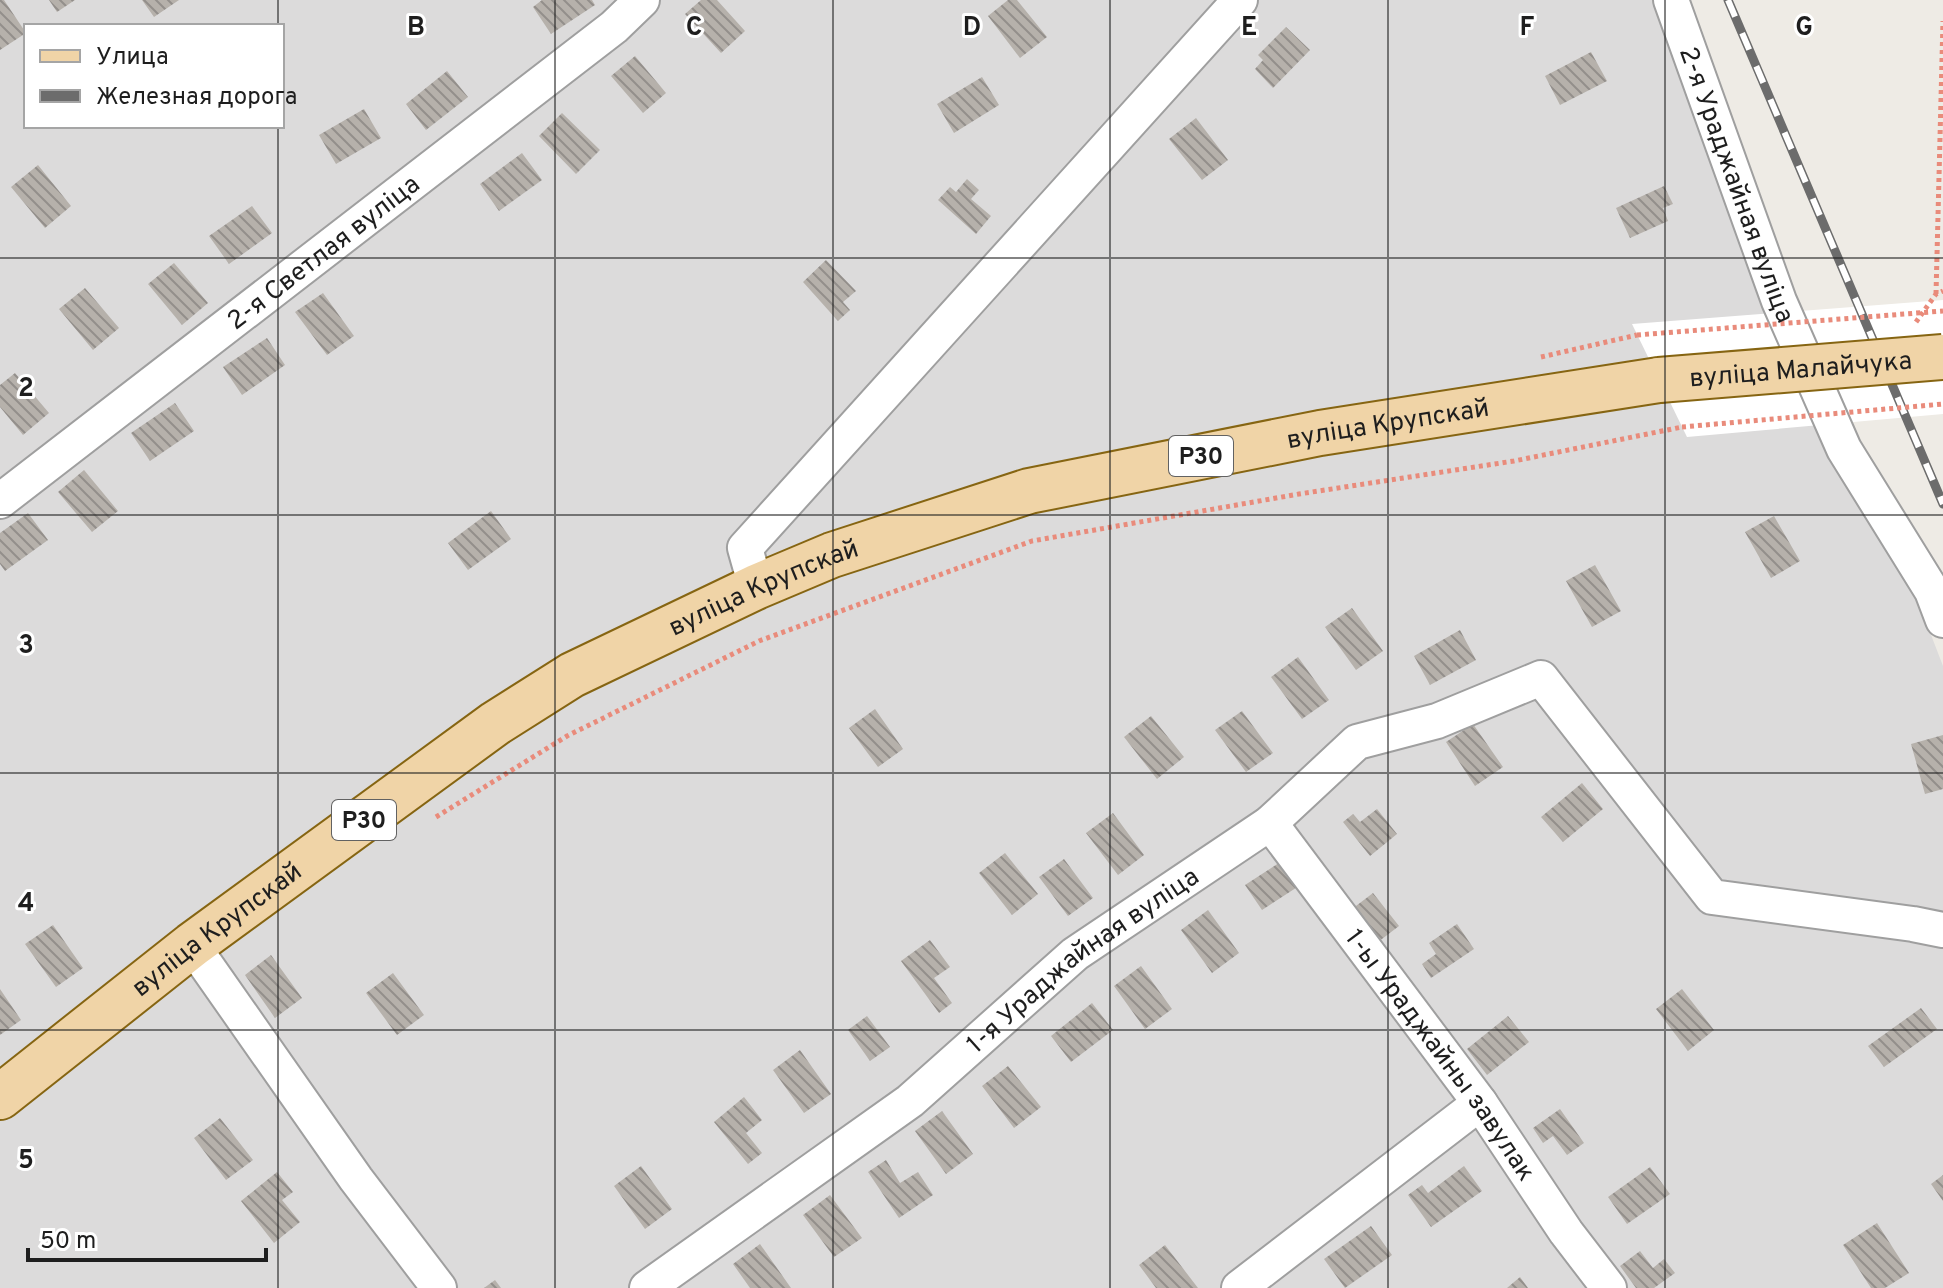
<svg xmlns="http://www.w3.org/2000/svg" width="1943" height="1288" viewBox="0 0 1943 1288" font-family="Overpass,sans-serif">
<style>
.residential{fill:#dcdbdb;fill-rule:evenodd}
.pier{fill:#fff}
.building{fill:url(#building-back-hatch)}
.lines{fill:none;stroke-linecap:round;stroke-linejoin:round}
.street-casing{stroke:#9f9f9f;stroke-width:38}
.primary-casing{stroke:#866512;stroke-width:48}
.path{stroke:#e98b7b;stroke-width:5;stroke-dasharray:4 4;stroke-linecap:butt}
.street{stroke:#fff;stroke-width:34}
.primary{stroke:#f0d4a7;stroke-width:44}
.rail-casing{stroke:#6c6c6c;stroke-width:9}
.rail{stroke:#fff;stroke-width:6;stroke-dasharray:18;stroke-linecap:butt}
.primary-bridge-casing{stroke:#866512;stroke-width:48;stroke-linecap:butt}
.path-bridge{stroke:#e98b7b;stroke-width:5;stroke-dasharray:4 4;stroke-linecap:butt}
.primary-bridge{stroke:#f0d4a7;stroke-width:44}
.grid{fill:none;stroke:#1e1e1e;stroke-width:2;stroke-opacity:0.55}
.labels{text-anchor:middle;stroke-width:6;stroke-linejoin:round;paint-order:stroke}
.shield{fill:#fff;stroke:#626262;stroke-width:2}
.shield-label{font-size:24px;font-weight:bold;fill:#1e1e1e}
.street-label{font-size:26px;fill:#1e1e1e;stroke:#fff}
.grid-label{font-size:26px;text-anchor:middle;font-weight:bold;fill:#1e1e1e;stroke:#fff;stroke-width:6;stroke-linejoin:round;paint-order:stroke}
</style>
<defs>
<pattern id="building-back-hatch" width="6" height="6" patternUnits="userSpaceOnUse" patternTransform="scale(2)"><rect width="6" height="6" fill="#b6b1ab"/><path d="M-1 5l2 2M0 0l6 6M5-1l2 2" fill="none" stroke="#938f8b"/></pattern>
</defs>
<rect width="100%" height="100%" fill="#eeebe5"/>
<path class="residential" d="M0,0h1654l269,614 20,52v622h-1943zM26,26h256v100h-256z"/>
<path class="pier" d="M1943,300v114l-256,23 -55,-113z"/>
<path class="building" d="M0,0h4l22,33 -26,17z
M49,0h26l-18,12z
M142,0h37l-25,17z
M542,0h50l3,5 -44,29 -18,-27z
M701,0h16l28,31 -24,22 -36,-39z
M1008,0h9l30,37 -27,21 -32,-42z
M1286,27l24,23 -37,38 -18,-19 8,-9 -5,-5z
M1591,52l16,29 -47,24 -15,-29z
M635,56l31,37 -23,20 -32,-37z
M447,71l21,26 -42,33 -20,-26z
M982,77l17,28 -45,28 -17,-29z
M364,109l17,29 -45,26 -17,-29z
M562,113l38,37 -24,24 -37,-38z
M1196,118l32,42 -26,20 -33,-41z
M522,153l20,27 -43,31 -19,-27z
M38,165l33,41 -26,22 -34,-41z
M967,179l12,11 -8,9 20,17 -15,18 -38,-34 12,-13 6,5z
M1664,186l9,18 -10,4 5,13 -38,17 -14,-30z
M252,206l20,27 -43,31 -20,-28z
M826,260l30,31 -13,11 7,8 -12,11 -35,-39z
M174,263l34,40 -26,22 -34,-41z
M85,288l34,40 -26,22 -34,-41z
M323,293l31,43 -27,19 -32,-43z
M267,338l18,27 -43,30 -19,-28z
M15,373l34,40 -26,22 -23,-28v-22z
M175,403l19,28 -44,30 -19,-28z
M84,470l34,41 -26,21 -34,-40z
M491,511l20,28 -43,31 -20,-27z
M28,513l20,27 -43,31 -5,-7v-31z
M1774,516l26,45 -29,17 -26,-46z
M1595,565l26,46 -29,16 -26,-46z
M1352,608l31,43 -27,19 -31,-43z
M1460,630l16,30 -46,25 -16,-29z
M1298,657l31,43 -27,19 -31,-42z
M875,709l28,40 -25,18 -29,-39z
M1242,711l31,42 -27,19 -31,-42z
M1151,716l33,41 -27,22 -33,-42z
M1473,724l30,43 -28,19 -29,-44z
M1943,735v54l-18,5 -14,-50z
M1582,783l21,26 -40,33 -22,-25z
M1377,809l20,25 -27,22 -27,-34 10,-8 7,8z
M1113,813l31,42 -26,20 -32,-42z
M1005,853l33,41 -26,21 -33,-42z
M1064,859l29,39 -25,18 -29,-39z
M1285,859l17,25 -40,26 -17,-25z
M1373,893l26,33 -21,16 -26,-33z
M1208,910l31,43 -27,20 -31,-43z
M1457,924l17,25 -43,29 -9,-14 14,-10 -7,-11z
M53,925l30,43 -27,19 -31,-43z
M930,940l20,27 -16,11 18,25 -13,10 -38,-52z
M271,955l31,43 -27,20 -30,-43z
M1141,966l31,43 -27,20 -31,-43z
M393,973l31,42 -27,20 -31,-42z
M0,989l21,31 -21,15z
M1682,989l32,41 -26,21 -32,-42z
M1092,1003l21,27 -42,32 -20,-26z
M1921,1008l16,21 -53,38 -16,-21z
M867,1016l23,31 -20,14 -22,-31z
M1508,1016l21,26 -42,33 -20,-26z
M800,1050l31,44 -27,19 -31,-43z
M1008,1066l33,41 -27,21 -32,-42z
M744,1097l18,23 -16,13 16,20 -14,11 -34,-42z
M1560,1109l24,34 -17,12 -14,-19 -10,7 -10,-15z
M942,1111l31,43 -27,20 -31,-43z
M220,1118l33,42 -27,20 -32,-42z
M886,1160l14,23 18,-11 15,23 -34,23 -31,-46z
M641,1166l31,43 -27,20 -31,-43z
M1464,1166l18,25 -51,36 -23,-32 14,-10 6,8z
M1650,1167l20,27 -43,30 -19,-27z
M277,1172l16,20 -11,8 18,22 -26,21 -33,-42z
M1943,1175v26l-12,-17z
M830,1195l32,43 -28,19 -31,-42z
M1877,1223l32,50 -24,15h-14l-28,-43z
M1371,1226l21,29 -47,33 -21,-29z
M760,1244l31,44h-41l-17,-24z
M1165,1245l33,43h-42l-17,-23z
M1640,1251l13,17 11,-9 11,14 -21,15h-18l-16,-22z
M1520,1277l8,11h-21z
M495,1280l6,8h-17z"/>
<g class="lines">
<defs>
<g id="street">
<path id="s1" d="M1671,0l108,301 65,148 88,142 11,29"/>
<path id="s2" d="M0,501l614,-474 28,-27"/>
<path d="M756,587l-11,-39 495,-548"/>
<path id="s3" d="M1270,823l210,280 86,129 43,56"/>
<path d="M192,945l164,234 83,109"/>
<path id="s4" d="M647,1288l263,-187 165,-147 195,-131 87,-81 80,-21 104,-43 171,219 201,27 30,6"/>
<path d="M1239,1288l241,-185"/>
</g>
<g id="primary">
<path id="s5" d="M0,1097l192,-152 304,-222 76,-48 184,-88 76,-32 197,-64 291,-58 339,-53"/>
</g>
</defs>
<use href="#street" class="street-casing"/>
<use href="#primary" class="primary-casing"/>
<path class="path" d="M1936,294l7,-273
M1916,322l20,-28 7,-3
M1541,357l96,-22
M436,817l131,-81 192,-95 273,-100 267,-47 215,-33 168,-34"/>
<use href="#street" class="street"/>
<use href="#primary" class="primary"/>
<defs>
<path id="rail" d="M1728,0l215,504"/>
</defs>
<use href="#rail" class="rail-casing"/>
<use href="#rail" class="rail"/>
<defs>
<g id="primary-bridge">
<path id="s6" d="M1659,380l284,-23"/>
</g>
</defs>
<use href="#primary-bridge" class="primary-bridge-casing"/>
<path class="path-bridge" d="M1637,335l306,-24
M1682,427l261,-23"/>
<use href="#primary-bridge" class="primary-bridge"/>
</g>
<path class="grid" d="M278,0v26M555,0v1288M833,0v1288M1110,0v1288M1388,0v1288M1665,0v1288M278,126v1162M0,258h1943M0,515h1943M0,773h1943M0,1030h1943"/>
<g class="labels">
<g class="shield">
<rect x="1169" y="436" width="64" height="40" rx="6"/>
<rect x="332" y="800" width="64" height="40" rx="6"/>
</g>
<g class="shield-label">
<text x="1201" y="464">Р30</text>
<text x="364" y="828">Р30</text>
</g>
<g class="street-label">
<text dy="9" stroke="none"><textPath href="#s1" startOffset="196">2-я Ураджайная вуліца</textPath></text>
<text dy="9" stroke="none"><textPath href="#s2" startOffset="408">2-я Светлая вуліца</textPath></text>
<text dy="9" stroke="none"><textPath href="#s6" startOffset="142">вуліца Малайчука</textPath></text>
<text dy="9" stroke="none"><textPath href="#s5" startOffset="1570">вуліца Крупскай</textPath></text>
<text dy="9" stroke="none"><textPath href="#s5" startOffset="922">вуліца Крупскай</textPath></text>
<text dy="9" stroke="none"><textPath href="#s5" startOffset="274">вуліца Крупскай</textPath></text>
<text dy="9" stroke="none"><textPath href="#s4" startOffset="546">1-я Ураджайная вуліца</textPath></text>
<text dy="9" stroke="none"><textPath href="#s3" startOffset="288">1-ы Ураджайны завулак</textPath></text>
</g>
</g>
<g class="grid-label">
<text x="416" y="35">B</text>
<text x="694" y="35">C</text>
<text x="972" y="35">D</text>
<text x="1249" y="35">E</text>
<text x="1527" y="35">F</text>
<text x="1804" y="35">G</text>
<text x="26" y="396">2</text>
<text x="26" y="653">3</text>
<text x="26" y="911">4</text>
<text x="26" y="1168">5</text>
</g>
<rect x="24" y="24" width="260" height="104" fill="#ffffff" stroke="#a5a5a5" stroke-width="2"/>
<rect x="40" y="50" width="40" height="12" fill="#f0d4a7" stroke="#a5a5a5" stroke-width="2"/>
<text x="96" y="64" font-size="24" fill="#1e1e1e">Улица</text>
<rect x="40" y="90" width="40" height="12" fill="#6c6c6c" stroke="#a5a5a5" stroke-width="2"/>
<text x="96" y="104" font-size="24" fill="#1e1e1e">Железная дорога</text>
<path d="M28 1248v12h238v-12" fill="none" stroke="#1e1e1e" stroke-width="4"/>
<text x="40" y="1248" font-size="24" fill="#1e1e1e" stroke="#ffffff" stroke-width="6" paint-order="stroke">50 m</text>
</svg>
